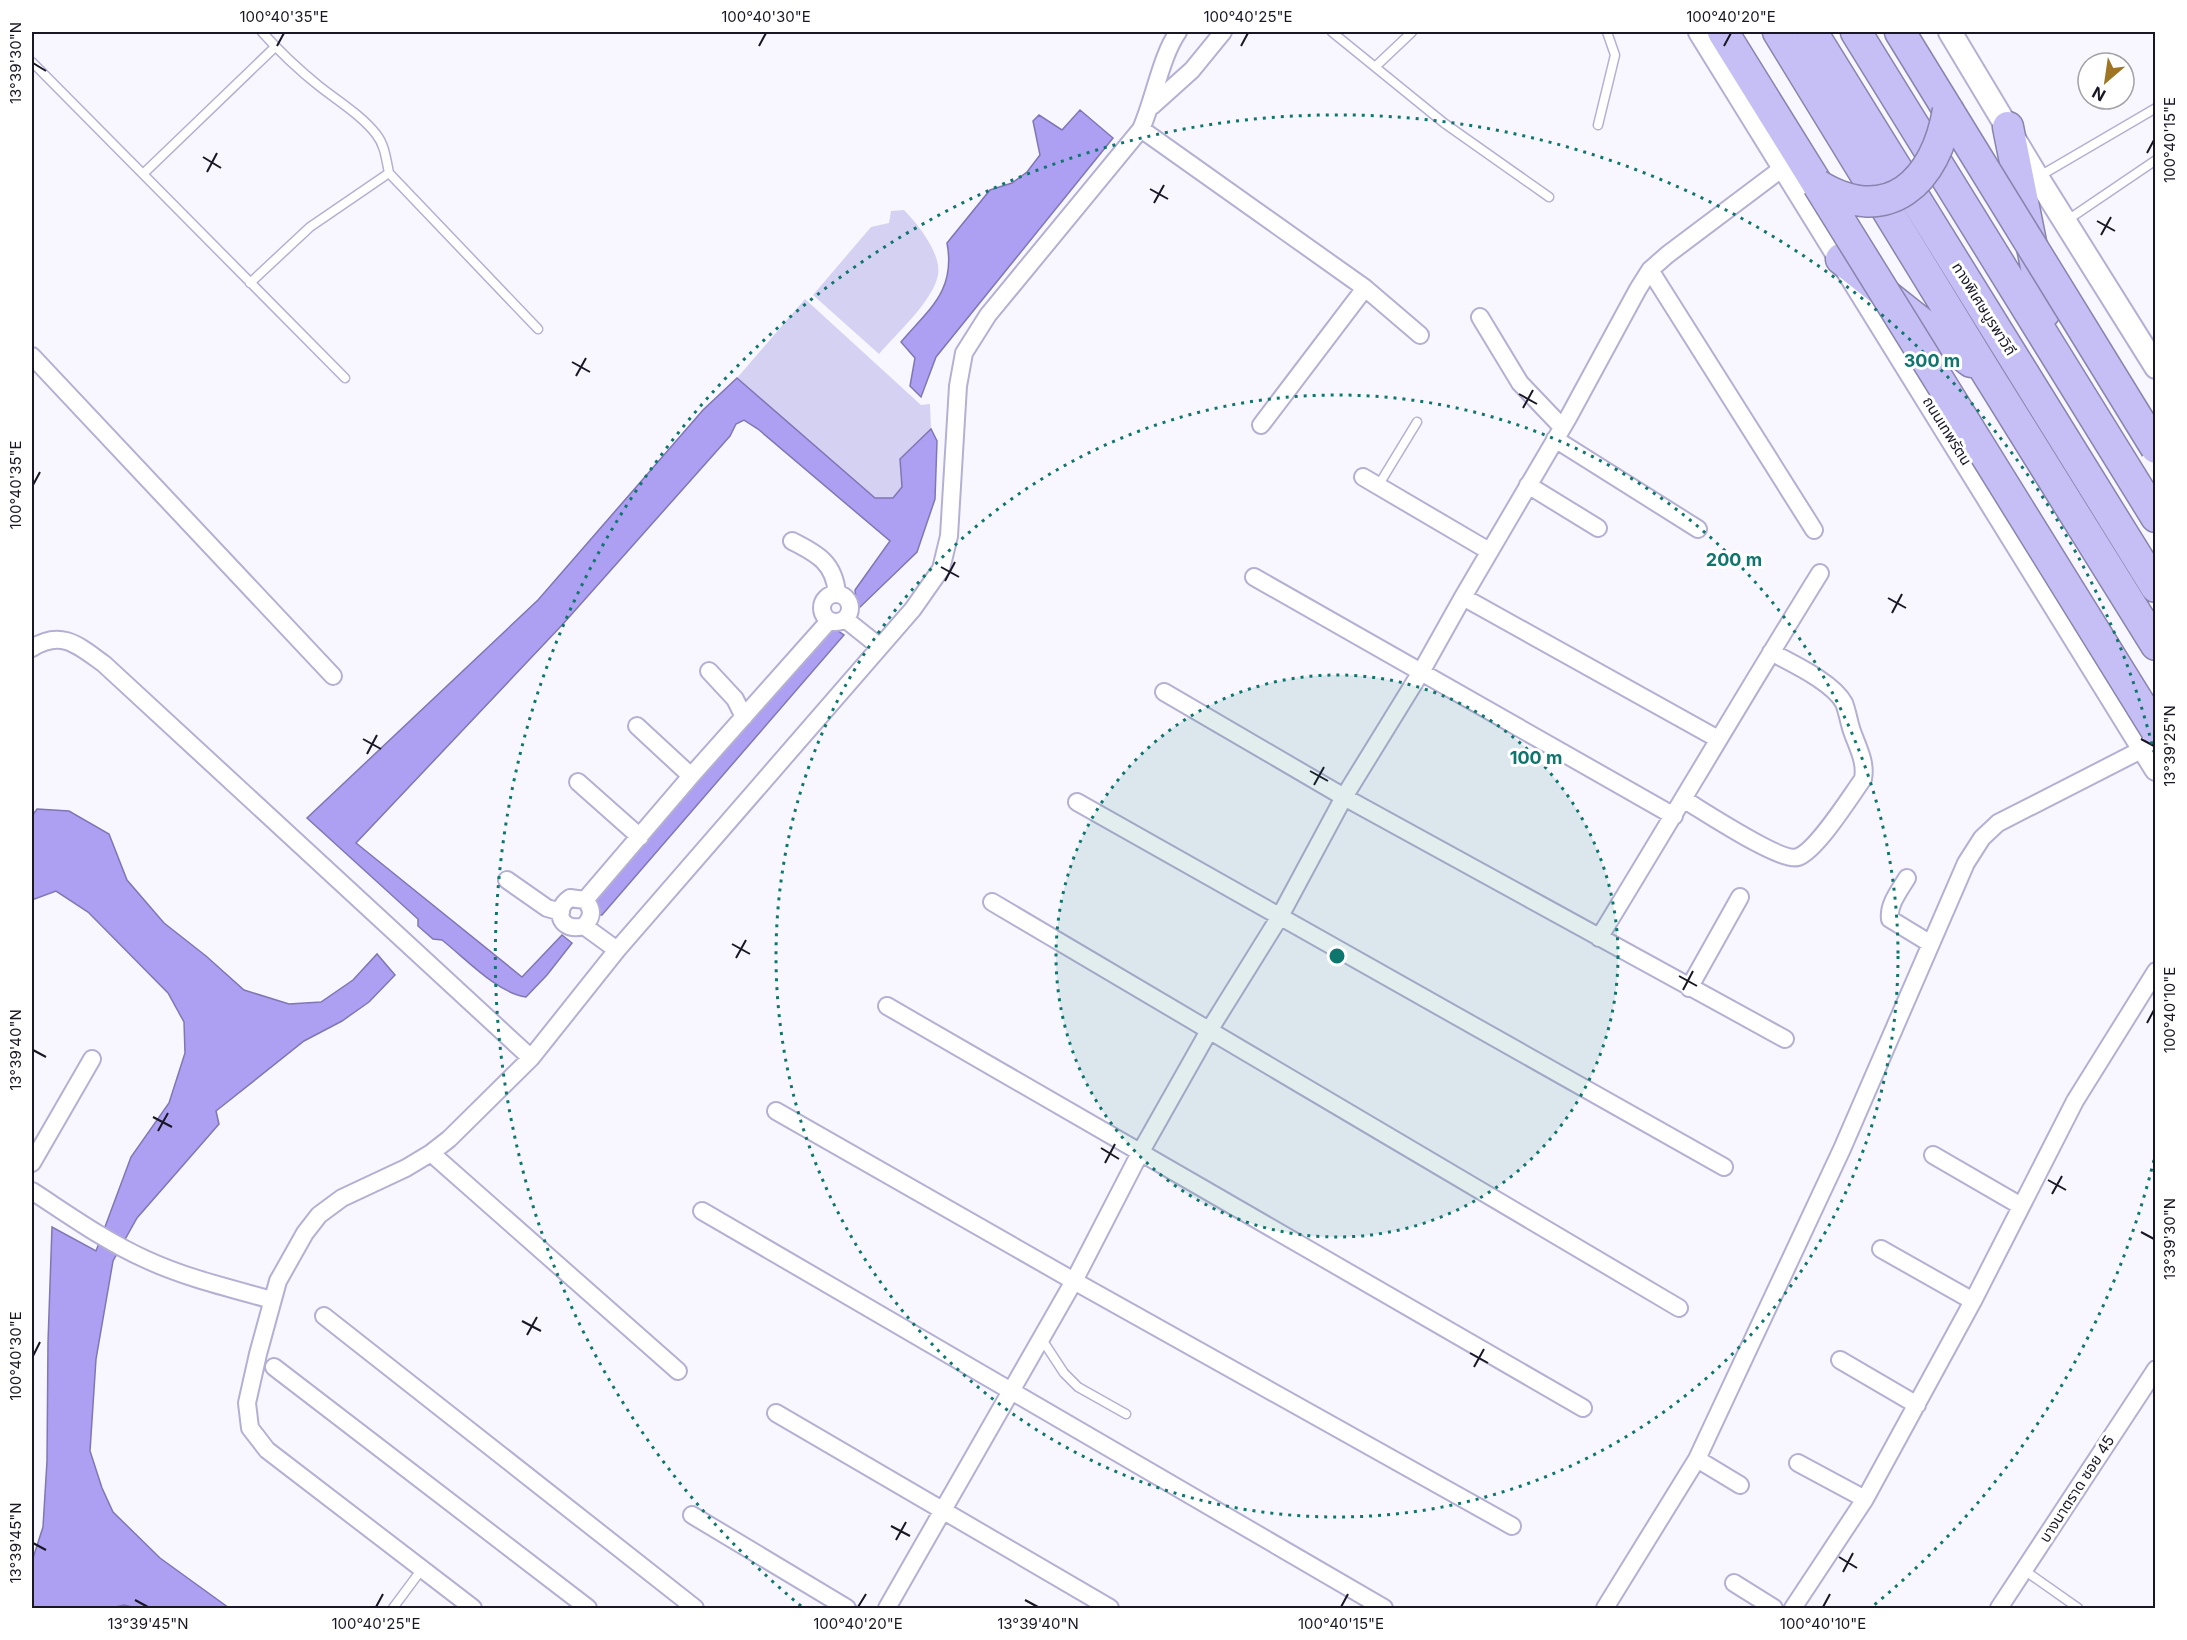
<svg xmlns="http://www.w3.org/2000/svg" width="2187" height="1640" viewBox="0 0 2187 1640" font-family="Inter,'Noto Sans Thai',sans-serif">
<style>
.green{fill:#d5d1f2}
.water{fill:#ad9ff2;stroke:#8176b4;stroke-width:1.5}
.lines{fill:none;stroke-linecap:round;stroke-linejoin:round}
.lane-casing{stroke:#b4b0d3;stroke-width:11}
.street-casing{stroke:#b4b0d3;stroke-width:20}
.secondary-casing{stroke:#b4b0d3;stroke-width:26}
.highway-casing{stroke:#8984ac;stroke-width:33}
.lane{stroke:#fff;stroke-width:8}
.street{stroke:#fff;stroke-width:16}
.secondary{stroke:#fff;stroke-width:22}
.highway{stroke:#c6bff6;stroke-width:30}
.highway-bridge-casing{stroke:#8984ac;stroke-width:33;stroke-linecap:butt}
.highway-bridge{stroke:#c6bff6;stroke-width:30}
.ticks{fill:none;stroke:#191724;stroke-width:2}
.ring{fill:none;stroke:#0f766e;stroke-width:3;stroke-dasharray:3 6}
.labels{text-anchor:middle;stroke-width:6;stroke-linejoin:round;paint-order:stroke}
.street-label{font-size:15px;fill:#191724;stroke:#fff}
.centre{fill:#0f766e;stroke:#fff;stroke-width:3}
.ring-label{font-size:18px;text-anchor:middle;font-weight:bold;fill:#0f766e;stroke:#fff;stroke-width:6;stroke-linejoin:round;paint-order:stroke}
.neatline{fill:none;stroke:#191724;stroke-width:2}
.ticks-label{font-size:15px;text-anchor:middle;fill:#191724}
</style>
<rect width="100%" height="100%" fill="#f8f7ff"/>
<path class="green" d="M904,210c13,13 38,44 34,65 -5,26 -41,58 -59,79l-66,-59 58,-68 18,-4 2,-12z
M805,299l116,106 9,-1 1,25 -31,30 2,28 -9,11h-18l-138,-120z"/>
<path class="water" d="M1080,110l33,28 -177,219 -15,40 -11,-11 5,-28 -14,-16c28,-33 55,-51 46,-99l43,-53 22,-7 15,-11 13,-17 -7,-34 6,-6 23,15z
M737,378l138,120h18l9,-11 -2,-28 31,-30 6,12 -2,58 -18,53 -60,58 -2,-20 35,-49 -132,-112 -14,-9 -8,4 -6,12 -167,188 -207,219 166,134 40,-42 10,8 -25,32 -21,22c-29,-4 -61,-39 -84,-57l-9,-1 -15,-13v-7l-111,-101 231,-218 165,-190z
M832,627l12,8 -242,280h-7l-4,-9 5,-12z
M37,809l32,2 40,23 18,46 37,43 42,33 38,34 45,14 32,-2 32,-22 24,-26 18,21 -26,27 -27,19 -38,20 -88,70 3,13 -82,94 -24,43 -17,98 -6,92 12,37 11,24 47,46 69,50h-93l-12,-3 -13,3h-79v-47l11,-34 4,-66 1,-119 4,-115 44,24 35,-94 38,-54 16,-50 -1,-31 -16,-29 -80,-81 -32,-21 -24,9v-84z"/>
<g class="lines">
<defs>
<path id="lane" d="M262,32c17,19 37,38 57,54 19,15 42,29 57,48 9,11 10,25 13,39l149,156
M1332,32l112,91 105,74
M32,62l313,316
M1375,67l37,-35
M1598,125l17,-70 -8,-23
M143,174l132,-127
M2038,177l118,-69
M2066,221l90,-61
M250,283l60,-56 79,-54
M1378,486l39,-64
M1041,1338l23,35 14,14 48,27
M2024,1570l54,38
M393,1608l29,-39"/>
<path id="street" d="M1152,106l40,-36 31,-38
M1141,129l224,159 55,47
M1650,270l164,260
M1480,317l40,66 42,44
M32,356l301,320
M1261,425l104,-137
M1555,439l143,90
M1363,477l126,74
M1528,485l70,43
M792,541c26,13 42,22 45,52
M1254,577l420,239
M822 608a14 14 0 1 1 28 0a14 14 0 1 1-28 0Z
M1463,597l255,142
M845,619l35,28
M32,648c30,-19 47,-2 72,16l427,394
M709,671l26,28 9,18
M1164,692l180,105 441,242
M637,726l54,50
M578,782l62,55
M1683,799c19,11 98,64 115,58 19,-7 52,-60 65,-78 3,-16 -4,-29 -10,-45 -4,-10 -5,-21 -9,-31 -11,-21 -53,-40 -73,-51
M1077,802l647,365
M1907,878c-8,13 -19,27 -17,41l41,25
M507,880l40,28 14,4
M585,900l106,-124 138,-155
M992,902l687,406
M584,926c9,-9 9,-17 1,-26l-15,-2c-19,13 -8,35 14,28l33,24
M1599,938c74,-121 146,-244 221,-365
M1689,988l51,-91
M887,1006l696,402
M776,1111l298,170 438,245
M431,1153l247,218
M1933,1155l88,51
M32,1163l60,-104
M32,1191c37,24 73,50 113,68 41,19 84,29 127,41
M702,1211l682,397
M1881,1249l92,52
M324,1316l371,292
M1840,1360l77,45
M274,1367l314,241
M776,1413l334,195
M1697,1459l43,26
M1798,1463l67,36
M692,1515l155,93
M1734,1583l40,25
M473,1608l-206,-158 -17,-22 -3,-25 11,-49 20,-73 27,-48 14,-18 23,-17 64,-30 25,-15 18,-14 82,-81 86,-108 296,-341 28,-40 8,-33 9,-150 6,-33 24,-38 153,-186c13,-29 20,-73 37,-97
M887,1608l187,-327 66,-128 70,-124 69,-111 65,-121 77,-125 42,-75 105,-179 70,-129 12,-19 17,-15 117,-88
M1605,1608l92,-149 145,-310 124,-286 16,-25 16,-15 145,-74
M1793,1608l72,-109 108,-198 102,-200 81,-130
M1999,1608l157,-239"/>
<path id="secondary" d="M1700,32l456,737
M1950,32l87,145 119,190"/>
<path id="highway" d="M1723,32l95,153
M1778,32l210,343 168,270
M1812,32l344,555
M1856,32l300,485
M1900,32l48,78
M2008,127l37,185
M1841,259l130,103"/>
</defs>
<use href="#lane" class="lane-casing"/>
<use href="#street" class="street-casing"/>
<use href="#secondary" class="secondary-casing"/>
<use href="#highway" class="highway-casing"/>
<use href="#lane" class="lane"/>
<use href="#street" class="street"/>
<use href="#secondary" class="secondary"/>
<use href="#highway" class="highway"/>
<defs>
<path id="highway-bridge" d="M1948,110l208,338
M1818,185l338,545
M1818,185c71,43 118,-4 130,-75"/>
</defs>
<use href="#highway-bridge" class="highway-bridge-casing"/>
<use href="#highway-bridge" class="highway-bridge"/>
</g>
<path class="ticks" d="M277,46l7,-13M759,46l7,-13M1241,46l7,-13M1724,46l7,-13M33,63l13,8M2147,153l7,-13M203,157l18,11M207,172l10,-19M1150,189l18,10M1154,203l10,-18M2097,221l18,10M2101,235l10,-18M572,362l18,10M576,376l10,-18M1519,394l18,10M1523,408l10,-18M33,485l7,-13M941,567l18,10M945,581l10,-19M1888,598l18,10M1892,613l10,-19M363,739l18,10M2141,739l13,7M367,754l10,-19M1310,771l18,10M1314,785l10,-18M732,944l18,10M736,958l10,-18M1679,976l18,10M1683,990l10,-19M2147,1023l7,-13M33,1050l13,7M153,1117l19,10M158,1131l10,-18M1101,1148l18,11M1105,1163l10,-19M2048,1180l18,10M2052,1194l10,-18M2141,1232l13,7M522,1321l19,10M527,1335l10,-18M1470,1353l18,10M33,1356l7,-14M1474,1367l10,-18M891,1526l19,10M896,1540l10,-18M33,1543l13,7M1839,1557l18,11M1843,1572l10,-19M135,1600l13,7M1025,1600l13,7M376,1607l7,-13M858,1607l8,-13M1341,1607l7,-13M1823,1607l7,-13"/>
<circle cx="1337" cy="956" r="281" fill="#0f766e" fill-opacity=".12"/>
<g class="ring">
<circle cx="1337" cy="956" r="281"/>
<circle cx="1337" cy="956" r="561"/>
<path d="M2154 1160A842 842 0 0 1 1873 1606M801 1606A842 842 0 1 1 2154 752"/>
</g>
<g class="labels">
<g class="street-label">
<text transform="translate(1984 309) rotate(58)" y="5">ทางพิเศษบูรพาวิถี</text>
<text transform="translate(1947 431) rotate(58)" y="5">ถนนเทพรัตน</text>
<text transform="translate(2077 1489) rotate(-57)" y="5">บางนาตราด ซอย 45</text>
</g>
</g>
<circle cx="1337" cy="956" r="9" class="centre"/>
<g class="ring-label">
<text x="1932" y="367">300 m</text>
<text x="1734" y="566">200 m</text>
<text x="1536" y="764">100 m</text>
</g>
<rect width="2187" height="1640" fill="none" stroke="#ffffff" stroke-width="66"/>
<g transform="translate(2106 81) rotate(209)"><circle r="28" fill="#ffffff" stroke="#a3a2a7" stroke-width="1.5"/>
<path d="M0-4.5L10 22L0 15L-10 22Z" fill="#9e7523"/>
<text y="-9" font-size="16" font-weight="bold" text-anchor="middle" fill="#191724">N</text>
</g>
<rect x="33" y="33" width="2121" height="1574" class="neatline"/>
<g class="ticks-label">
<text x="284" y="22">100°40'35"E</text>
<text x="766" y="22">100°40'30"E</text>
<text x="1248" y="22">100°40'25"E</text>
<text x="1731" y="22">100°40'20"E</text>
<text transform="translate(16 63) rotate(-90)" y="5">13°39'30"N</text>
<text transform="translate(2170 140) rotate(-90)" y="5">100°40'15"E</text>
<text transform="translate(16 485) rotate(-90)" y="5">100°40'35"E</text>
<text transform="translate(2170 746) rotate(-90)" y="5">13°39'25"N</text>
<text transform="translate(2170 1010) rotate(-90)" y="5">100°40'10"E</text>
<text transform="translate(16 1050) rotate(-90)" y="5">13°39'40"N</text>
<text transform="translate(2170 1239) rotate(-90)" y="5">13°39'30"N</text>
<text transform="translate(16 1356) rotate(-90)" y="5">100°40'30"E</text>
<text transform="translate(16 1543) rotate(-90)" y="5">13°39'45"N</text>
<text x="148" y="1629">13°39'45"N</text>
<text x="376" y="1629">100°40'25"E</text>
<text x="858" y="1629">100°40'20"E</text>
<text x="1038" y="1629">13°39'40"N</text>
<text x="1341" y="1629">100°40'15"E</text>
<text x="1823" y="1629">100°40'10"E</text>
</g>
</svg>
